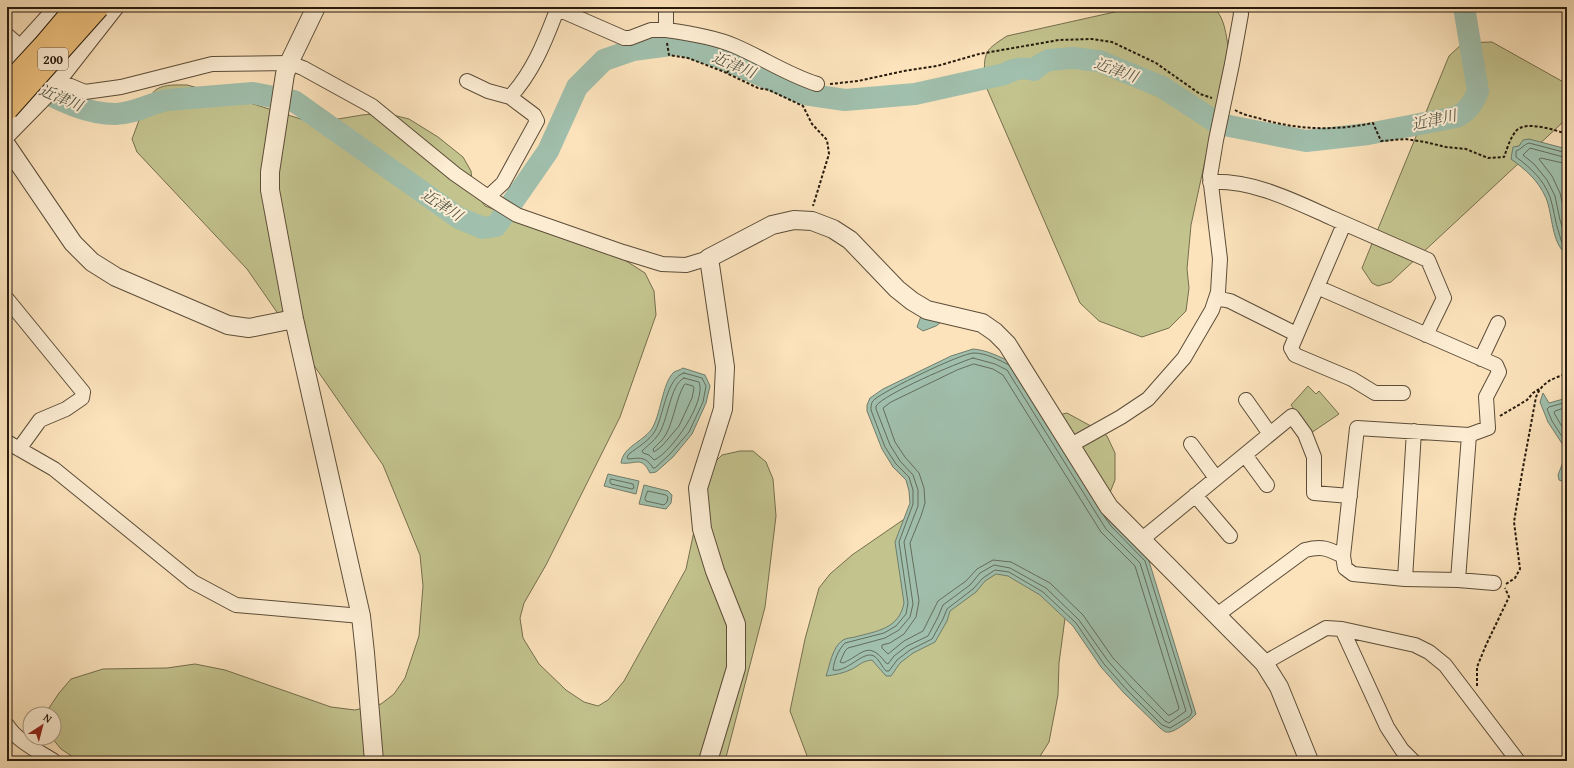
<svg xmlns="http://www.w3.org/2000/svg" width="1574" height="768" viewBox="0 0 1574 768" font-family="'Gentium Book Plus','Noto Serif JP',serif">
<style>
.green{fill:#c3c38e;stroke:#756f4e}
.water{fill:#a0bfac;stroke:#707d6c}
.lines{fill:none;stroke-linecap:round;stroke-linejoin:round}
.shore{stroke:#646d5c;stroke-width:1}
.river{stroke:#a0bfac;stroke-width:22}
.minor-casing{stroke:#5c4d39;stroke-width:16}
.tertiary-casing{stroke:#5c4d39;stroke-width:20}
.path{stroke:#271b0d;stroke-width:2;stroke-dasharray:3 2;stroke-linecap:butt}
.minor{stroke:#fdedd3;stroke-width:14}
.tertiary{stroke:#fdedd3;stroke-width:18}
.trunk-bridge-casing{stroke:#271b0d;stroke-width:24;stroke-linecap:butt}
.trunk-bridge{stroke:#eec27e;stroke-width:22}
.labels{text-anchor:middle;stroke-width:4;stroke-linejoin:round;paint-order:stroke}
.shield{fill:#fdedd3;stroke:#675a48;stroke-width:1}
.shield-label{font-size:13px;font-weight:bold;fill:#271b0d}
.water-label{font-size:15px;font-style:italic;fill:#515445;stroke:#fdedd3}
</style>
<rect width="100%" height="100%" fill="#fce3bc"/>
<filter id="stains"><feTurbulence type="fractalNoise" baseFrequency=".005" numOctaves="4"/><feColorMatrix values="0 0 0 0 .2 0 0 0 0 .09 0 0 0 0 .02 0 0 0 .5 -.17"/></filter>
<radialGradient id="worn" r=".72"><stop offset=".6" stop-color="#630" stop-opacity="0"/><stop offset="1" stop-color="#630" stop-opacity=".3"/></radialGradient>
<path class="green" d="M1137,7h74c14,6 15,30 18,44l-38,174 -4,44 2,19 -3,23 -17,17 -27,9 -43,-16 -19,-18 -96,-221c1,-30 -2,-30 23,-46z
M1492,42l75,42v32l-5,7 -171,159 -13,4 -6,-3 -10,-15 87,-212 14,-13z
M187,85l41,11 79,25 31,-2 24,-4 23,-2 24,6 29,18 25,20 8,14 2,19 12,16 135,51 25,16 9,18 2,24 -36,102 -74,148 -22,38 -4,15 3,20 16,26 27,26 18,12 14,4 10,-6 16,-19 62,-112 21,-99 15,-15 18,-4h13l13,11 7,17 3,37 -11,91 -40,154h-646l-18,-12 -9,-11h2v-24h-9l14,-21 12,-14 32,-10 64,-1 28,-4 30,6 106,37 24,3 26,-6 13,-10 11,-16 14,-42 4,-50 -3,-31 -37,-90 -136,-196 -110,-117 -5,-13c5,-12 14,-43 25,-50 8,-5 21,-4 30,-4z
M1308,386l8,8 3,-3 20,23 -28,19 -20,-28z
M1067,413l33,18 7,5 8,17v27l-47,116 -9,67 -1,32 -9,47 -12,19h-228l-19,-50 15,-72 14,-51 11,-14 22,-19 202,-139z"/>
<path class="water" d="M1529,139l38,10v106c-16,-12 -14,-40 -21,-57 -8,-18 -20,-28 -35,-39l2,-12 6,-1 4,-6z
M921,316l16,4 3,3 -4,3 -13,5 -6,-4z
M973,349c14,1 27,8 40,14l100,160 35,35 48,156c-4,5 -21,18 -27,18 -4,1 -6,-2 -9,-4l-36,-35 -23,-26 -28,-41 -33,-31 -32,-19 -12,-2 -11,7 -9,11 -26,19 -3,10 -12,21 -22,11 -13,10 -9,13h-5l-14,-16c-10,1 -12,5 -20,9 -8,4 -17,6 -26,7 4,-11 6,-29 17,-36 3,-2 8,-2 12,-3 22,-6 44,-8 49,-34l-9,-61 15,-39 -1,-12 -3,-11 -13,-13 -11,-18 -15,-38v-6l3,-7 13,-9 68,-33z
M683,368l22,7 5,11 -4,17 -14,31 -19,23 -17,15 -6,1c-9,-18 -14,-8 -29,-10 2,-16 21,-21 30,-33 10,-14 11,-47 23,-58 2,-1 6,-2 9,-4z
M1543,393l6,10 18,-5v85l-8,-3 -1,-5 7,-18v-9l-17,-26 -8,-20z
M608,474l31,7 -3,13 -32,-8z
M644,485l24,6 4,4 -1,8 -5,6 -27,-5z"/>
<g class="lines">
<path class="shore" d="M1567,153l-38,-10c-5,1 -7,6 -13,8v6c15,11 27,22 34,40 4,12 5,25 9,36 2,7 3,12 8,17
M1567,158l-37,-10 -7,7 11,9 13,16 8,16 5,24 7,22
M1567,164l-26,-6 -2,1 13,17 8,17 7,30
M973,358l22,6 12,6 99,159 34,34 46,148 -17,12 -4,-2 -34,-34 -23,-26 -29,-41 -33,-32 -36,-20 -16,-3 -14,8 -10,12 -27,20 -5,12 -10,19 -21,10 -13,10 -6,8 -2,-1c-18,-24 -24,-8 -43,0l-3,-1 5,-11 3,-3 37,-10 14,-8 11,-13 3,-13 -9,-62 14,-36v-16l-5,-15 -13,-14 -10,-16 -14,-36v-3c8,-12 81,-43 97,-48z
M974,364l19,5 10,6 98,157 34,34 44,142 -1,2 -8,5h-2l-55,-57 -30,-43 -33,-32 -39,-21 -18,-2 -16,9 -11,12 -28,20 -15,30 -19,10 -16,13 -6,-6v-3l8,-2 14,-9 12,-17 3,-16 -9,-58 11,-27 4,-13 -1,-15 -5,-15 -14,-16 -10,-15 -12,-34 8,-6 66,-32z
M1009,365c-10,-5 -23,-12 -35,-12 -13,0 -88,37 -99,46 -4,3 -4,7 -4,11l14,37 11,17 13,13 4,13v14l-14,38 9,61 -2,11 -10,12 -12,7 -39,10c-7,7 -11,18 -12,27 14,3 30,-20 41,-14 5,3 8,11 12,15h3l8,-11 13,-10 22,-11 11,-20 4,-10 26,-20 10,-11 12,-8 14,2 34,20 33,31 28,41 23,26 35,35 8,3 20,-12 2,-4 -47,-151 -34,-35 -7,-10
M684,373l18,5 4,8 -3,16 -14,30 -19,22 -15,14h-2c-7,-12 -14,-10 -25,-9l-1,-2 2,-3c9,-7 21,-14 26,-23 9,-16 11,-53 29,-58z
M684,378l15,4c8,19 -28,71 -45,78l-5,-5 -6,-2 -1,-2c5,-5 12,-10 16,-16 10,-13 12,-51 26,-57z
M686,384l7,2 1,2 -2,10 -13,28 -17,20 -8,6 -1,-3c3,-3 6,-6 9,-9 11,-12 13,-40 22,-55z
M1567,402l-18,5 -2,2 5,12 15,23
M1567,407l-12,4 -1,2 13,22
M611,479l22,5 1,4 -2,1 -21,-5 -1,-2z
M648,491l18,4 2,2 -1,5 -3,3 -18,-4 -1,-2z"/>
<path class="river" d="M29,85c27,13 55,29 86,29 19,0 35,-11 53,-14l85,-7 41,8 165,117 24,10 13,-2 52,-75 29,-64 27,-27 29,-10 45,-6 35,11 91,39 41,6 70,-6 90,-20c8,-5 19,-7 29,-4l7,-6 8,-4 24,-2 26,3 63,26 57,37 87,17 62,-7 88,-17c12,-5 18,-15 22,-26l-14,-84"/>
<defs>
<path id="minor" d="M666,7v23c23,3 48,7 69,16 28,12 53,29 82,38
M7,35l52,46 26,11 36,-5 91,-23 77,-1 14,5 69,38 83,68 33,23 29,18 106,37 39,12 24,1 23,-7
M7,61l49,-54
M59,81l58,-74
M467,81l21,10 22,6 24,18 3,6 -34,62 -15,14
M510,97c22,-24 34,-53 45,-82l5,-5 64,28h6l21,-8h15
M1210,182c44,-2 84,19 122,36 32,14 64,28 96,42l16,38 -18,37
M1344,224l-53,124 4,7 57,24 23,14h28
M1317,287l179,78 3,7 -13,25 2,31 -19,7
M1216,298l14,3 66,33
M7,299l76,93 -1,6 -16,11 -26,11 -21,29
M1481,359l17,-36
M1246,400l24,34
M1357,428l112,7 -11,145 -53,-1 -52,-5 -8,-6 -2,-12z
M7,442l47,27 139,113 43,23 125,11
M1191,444l25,34
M1071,445l50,-28 27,-18 36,-41 28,-48 6,-18 2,-33 -10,-83 6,-36 16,-76 9,-50 -1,-7
M1245,455l22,30
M1195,495l35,41
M1141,540l151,-124 13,18 9,23v36l36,3
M1405,579l9,-148
M1458,580l36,3
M1217,615l88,-65c17,-4 22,-2 38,6
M1342,629l45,98 15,23 11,11
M1264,663l62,-35 16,1 73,16 14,7 16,13 73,96
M7,725c10,16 31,26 47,36"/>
<path id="tertiary" d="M316,7l-27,56 -4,11 -15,98v18l24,129 67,297 4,37 9,108
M7,134l52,-53
M7,146l66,97 19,19 24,15 112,48 21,3 45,-9
M708,761l28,-93v-44l-21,-53 -13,-42 -4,-41 25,-79 2,-42 -16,-109 63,-33 22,-5 18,1 21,8 17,11 47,49 15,12 15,9 55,13 13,9 12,12 102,163 155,156 15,24 30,74"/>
</defs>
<use href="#minor" class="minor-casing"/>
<use href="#tertiary" class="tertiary-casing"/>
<path class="path" d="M667,43l2,12 19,3 34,13 36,17 11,2 34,16 9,18 15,16 2,14 -16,52
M727,73l6,-13
M830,84l28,-3 46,-10 33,-5 42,-12 80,-14 33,-1 20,3 44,21 44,31 12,4
M1235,110c6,4 15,6 23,8 38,12 76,13 115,5l8,18 24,-2 20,3 21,5 20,2 22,9 16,-1c3,-8 6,-19 12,-26 9,-11 39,-1 51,3
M1500,416l27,-16 6,-7 6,-4
M1506,584l9,-6 5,-9 -6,-47 8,-49 14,-76c6,-15 17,-19 31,-23
M1477,686v-19l9,-22 23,-48 -4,-9"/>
<use href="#minor" class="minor"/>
<use href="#tertiary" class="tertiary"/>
<defs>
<path id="trunk-bridge" d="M7,86l37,-40 33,-39
M7,109l91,-102"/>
</defs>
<use href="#trunk-bridge" class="trunk-bridge-casing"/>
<use href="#trunk-bridge" class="trunk-bridge"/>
</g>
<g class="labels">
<rect class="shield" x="38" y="48" width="30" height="22" rx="3"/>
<g class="shield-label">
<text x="53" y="64">200</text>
</g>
<g class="water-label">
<text transform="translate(734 65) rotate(23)" y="5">近津川</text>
<text transform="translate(1116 70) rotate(20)" y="5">近津川</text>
<text transform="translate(61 98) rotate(23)" y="5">近津川</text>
<text transform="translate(1434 120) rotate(-12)" y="5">近津川</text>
<text transform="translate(442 205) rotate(33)" y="5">近津川</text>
</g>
</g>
<rect width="1574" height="768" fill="none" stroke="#fce3bc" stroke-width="24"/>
<rect x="8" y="8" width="1558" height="752" fill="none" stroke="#271b0d" stroke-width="2"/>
<rect x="12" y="12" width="1550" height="744" fill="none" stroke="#271b0d"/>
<g transform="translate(42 726) rotate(36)"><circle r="19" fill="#fdedd3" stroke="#a79984"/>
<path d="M0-3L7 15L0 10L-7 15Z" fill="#8f2418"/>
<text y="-6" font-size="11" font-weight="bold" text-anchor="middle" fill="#271b0d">N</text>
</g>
<rect width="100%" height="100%" filter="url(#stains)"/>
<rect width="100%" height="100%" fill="url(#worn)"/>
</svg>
